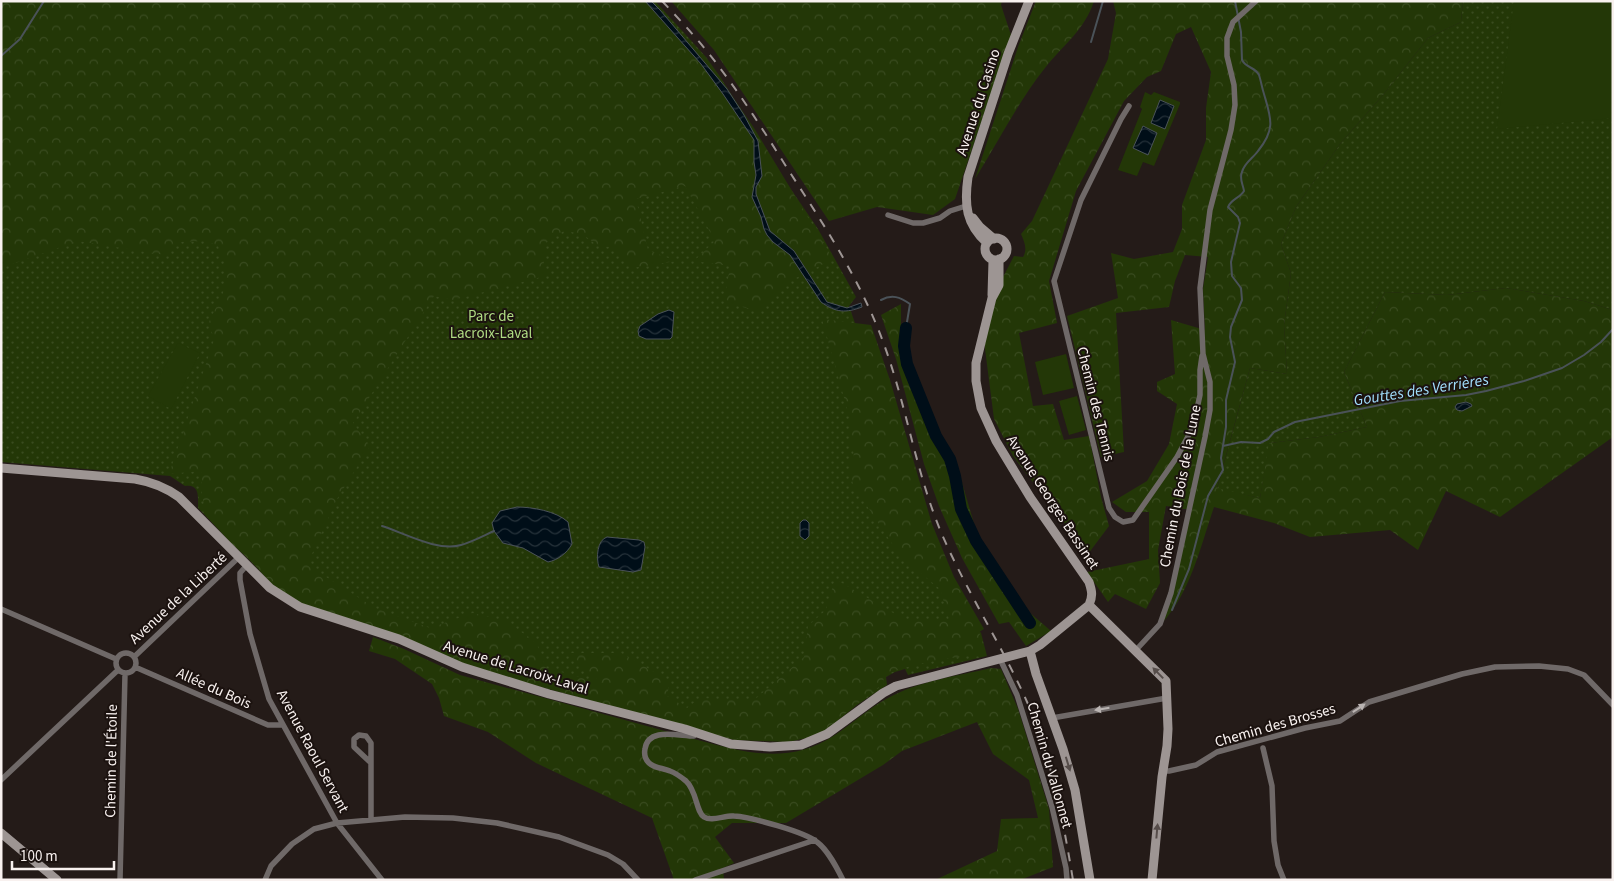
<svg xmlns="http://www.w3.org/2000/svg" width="1614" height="881" viewBox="0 0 1614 881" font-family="'Source Sans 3',sans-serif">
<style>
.green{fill:url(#green-dots)}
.forest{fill:url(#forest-crowns)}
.pitch{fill:#233707}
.water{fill:url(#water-waves);stroke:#4a5258}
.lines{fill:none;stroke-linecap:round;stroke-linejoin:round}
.stream{stroke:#4a5258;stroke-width:2}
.river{stroke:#000e18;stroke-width:12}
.street{stroke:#6f6968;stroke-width:5.5}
.secondary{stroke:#9d9593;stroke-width:9}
.rail{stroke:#9e9694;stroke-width:2;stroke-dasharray:9 9;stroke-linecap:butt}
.oneway{fill:#564d4a}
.oneway2{fill:#bab4b2}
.labels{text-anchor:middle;stroke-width:4;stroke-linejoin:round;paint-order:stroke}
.street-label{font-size:15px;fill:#f8f1ef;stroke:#1b120f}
.park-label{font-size:15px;fill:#afdb83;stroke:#1b120f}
.water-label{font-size:16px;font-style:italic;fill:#a0ddfb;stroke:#1b120f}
</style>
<defs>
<pattern id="green-dots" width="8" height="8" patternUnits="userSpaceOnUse" patternTransform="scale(1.25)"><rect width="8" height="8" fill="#233707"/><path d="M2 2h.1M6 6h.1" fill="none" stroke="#394b1f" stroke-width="1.8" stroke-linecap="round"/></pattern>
<pattern id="forest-crowns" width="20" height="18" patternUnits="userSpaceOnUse" patternTransform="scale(1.25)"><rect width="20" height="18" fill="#233707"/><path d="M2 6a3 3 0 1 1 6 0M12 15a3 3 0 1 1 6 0" fill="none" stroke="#394b1f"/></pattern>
<pattern id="water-waves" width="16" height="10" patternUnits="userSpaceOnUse" patternTransform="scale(1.25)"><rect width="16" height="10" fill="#000e18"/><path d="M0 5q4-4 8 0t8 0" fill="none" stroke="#26323a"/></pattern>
</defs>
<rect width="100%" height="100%" fill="#241b18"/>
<path class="green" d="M1,1h654l51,56 15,21 23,37 14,26 60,88 38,68 -7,9 98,279 34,48 6,23 -79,19 -3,-6 -10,3 -9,5 1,8 -30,20 -32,26 -18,7 -19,4 -54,-2 -211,-58 -69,-22 -179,-74 -77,-78c0,-11 2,-24 -13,-22l-15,-10 -169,-14z
M1463,1h150v309l-29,-9 -78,-13 -59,7 -62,-3 -41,80 23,55 -48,10 -49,6 -10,55 -43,-9 33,-121 37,6 -3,-49 7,-52 -10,-29 15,-37 44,-63 43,-49 45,-57 33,-16z"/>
<path class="forest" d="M1,1h652l63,71 38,56 79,131 -43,22 -29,30 -37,-8 6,-37 -36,-5 21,-20 -30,-55 -49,13 12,51 28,11 -44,7 -21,-21 -13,-1 -13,-10 -20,-6 -19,13 -3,19 6,13 -96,25 -19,-4 -81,127 17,23 -33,53 -30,66 68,43 55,20 43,-15 35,9 29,22 9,24 56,15 -37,-30h56l49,28 -3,15 20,12 13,-10 53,3 51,-44 4,-31 18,-16 9,-31 72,42 42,-2 -9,-30 -39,-32 -48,-72 -4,-25 5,-2 -1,-10 -4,-2 1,-27 -28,-100 49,6 19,55 42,144 22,53 30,52 -5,3 7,22c-30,3 -77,9 -103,22l1,7 -60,47 -17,7 -20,4 -39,-1 -30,-5 -268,-74 -152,-58 -21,-13 -26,-29 -19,-17 -26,-28 -4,-22 -1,-23 -32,3 45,-134 -5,-18 14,-29 3,-16 -2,-16 -6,-15 -12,-5 -29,1 -12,13 -87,-14 -77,27z
M671,1h331l-1,4 10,30 -56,164 -22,16 -56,-8 -48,14 -115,-171z
M1036,1h58c-9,29 -32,45 -49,67 -27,34 -47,74 -70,111l43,-132z
M1113,1h350l-2,21 -33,16 -45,57 -43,49 -44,63 -15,37 10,29 -7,52 3,49 -37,-6 -33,120 43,10 9,-55 50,-6 48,-10 -23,-55 41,-80 62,3 59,-7 78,13 29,9v127l-113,80 -54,-26 -28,59 -28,-20 -80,7 -36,-14 -60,-16c-13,38 -23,83 -50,114l27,-111 -25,-4 -8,44 2,33 -14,26 -31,-15 -7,8 -21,-30 62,-13v-47h-23l-14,-10 35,-21 22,-37 8,-40 -20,-13v-9l18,-8 -4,-54 34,10 -2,-41 5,-32 -23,-2 -10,26 -6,26 -53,6 8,139 -23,5 -34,-141 51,-18 -7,-45 23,6 39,-7 9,-23v-24l24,-65v-32l5,-36 -20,-45 -15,7 -15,37 -14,6 -23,24 -48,90 -27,90 8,42 -38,10 14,73 20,-2 11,36 25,-4 12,61 8,29 -21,28 -75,-98 -19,-37 -10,-78 18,-62 12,-23 9,1c5,-8 1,-16 -2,-23l11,-13 76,-162 8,-46z
M901,304v54l35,84 24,34 20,68 42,62 29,25 -25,15 -17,-24 -10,2 -37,-66 -23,-52 -15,-42 -28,-105 -15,-44z
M373,637l31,12 56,26 238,65c48,13 92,25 137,-5 18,-12 34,-27 53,-37 31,-17 69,-22 103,-30l10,1 17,40 31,100 4,58 -33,13h-85l62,-29 4,-32 37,-1 -9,-38 -36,-26 -16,-32 -75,29 -19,14 -97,58h-54l-17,14 19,26 -11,5 1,12h-50l-22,-62 -116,-55 -48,-31 -44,-16 -5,-18 -7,-14 -37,-25 -26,-8z"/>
<path class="pitch" d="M1514,1h99v117l-116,11z
M1145,92l6,3 3,-3 26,10v2l-26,62 -11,-4 -6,14 -19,-6 24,-61 -2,-2z
M178,343l22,10 -29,56 -23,-13z
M1066,354l8,34 -31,7 -8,-33z
M1077,396l9,34 -17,5 -10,-34z"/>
<path class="water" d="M645,1h6l9,9 67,79 17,26 14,26 4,35 -6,11v7l14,37 24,20 33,51 20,6 14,-5 1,4c-16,6 -26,6 -41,-5l-31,-47 -17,-13 -6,-7 -3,-6 -3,-12 -9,-20 4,-22 -2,-13v-22l-31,-46 -22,-30z
M1160,100l14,6 -9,23 -14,-6z
M1143,126l14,7 -9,22 -15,-7z
M669,310l5,2 -2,25 -2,2h-24l-7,-3 -1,-5 2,-5 18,-12z
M1466,402l5,2 1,2 -10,5 -5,-1 -2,-3 2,-3z
M517,507c15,0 39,4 51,15l4,22c-5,9 -14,16 -24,18l-25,-14 -20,-5 -9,-12 -2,-8 8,-12z
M803,520h3l3,3v13l-4,4 -5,-4v-13z
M607,537l32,3 5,2 1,5 -4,23 -8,2 -34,-5c-3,-9 -2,-27 8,-30z"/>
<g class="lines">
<path class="stream" d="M1091,42l12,-41
M1,56l19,-17 24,-38
M881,300c11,-6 19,-3 29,4l-4,24
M1223,446l18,-4 19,1 8,-4 6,-7 21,-10 105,-21 66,-6 20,-4 38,-10 38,-13 22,-13 17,-13 12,-13
M382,526c22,7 56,26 79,19 11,-3 22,-9 33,-14
M1172,610l17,-41 19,-73 15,-26 -2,-12 5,-31v-27l9,-38 -5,-25 1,-10 11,-27 -1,-12 -9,-12 -1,-14 9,-39 -2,-6 -10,-10c3,-8 12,-9 16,-16 -1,-7 -5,-12 -2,-19 2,-9 11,-14 16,-21 18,-22 13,-33 6,-57 -2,-6 -3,-13 -5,-19 -4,-8 -13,-7 -17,-15l-1,-28 -6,-31"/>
<path class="river" d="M906,328l-2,18 3,18 29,72 14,23 5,17 6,33 15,32 54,82"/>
<path class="street" d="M1129,106l-8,13 -40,81 -27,81 55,227 6,9 8,5 10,-2 44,-63 16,-30 7,-32v-25l2,-14
M888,215l25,8h10l17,-5 10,-7 16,-5
M247,565l-7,8v7l10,54 19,65 68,124 45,57
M1,609l115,50
M1136,650l24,-26 11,-31 34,-156 5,-27v-28l-7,-28 -3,-66 10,-78 21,-80 4,-25 -1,-20 -7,-29v-18l6,-16 23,-21
M116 663a10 10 0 1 1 20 0a10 10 0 1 1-20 0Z
M134,657l105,-100
M1000,659l17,36 23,73 12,39 14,61 1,12
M135,667l133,58h15
M1052,718l115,-20
M695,733l-1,3c-16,0 -46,-9 -49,13 -1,5 0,10 4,14 5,5 14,5 21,8 6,2 11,6 16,10 11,10 10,31 18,36 8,5 21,-2 30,-1 17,1 71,16 83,26 11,8 20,26 26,38
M1263,748l9,38 2,55 4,24 6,15
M370,762l-16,-15v-8l5,-4 7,1 5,7v76
M1163,771h6l27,-6 21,-13 88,-24 35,-7 29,-19 93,-28 33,-7 44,-1 29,3 16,6 29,30
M1,780l117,-110
M120,880l5,-206
M265,880l6,-14 21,-22 22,-15 23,-6 68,-6 48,1 44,5 62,14 49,18 15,9 15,16
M695,880l120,-40"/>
<path class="secondary" d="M973,218l7,9 14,12
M985 249a11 11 0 1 1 22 0a11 11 0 1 1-22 0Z
M987,243c-21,-19 -23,-38 -19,-66l40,-123 21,-53
M992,295l1,-34
M1,468l134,11c18,3 30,8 44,18l91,91 30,19 99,32 63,28 87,27 136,35 46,15 39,3 31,-2 26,-11 56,-41 13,-7 134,-35 10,-6 49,-40c4,-9 3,-14 0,-23l-59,-85 -34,-56 -15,-33 -5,-27v-18l16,-65 7,-13v-26
M1089,605l77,76 2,48 -1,17 -5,31 -10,103
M1030,651l6,23 27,75 12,41 15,90
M1,833l56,47"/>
<path class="rail" d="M662,1c21,22 41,44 58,67 25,33 47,68 69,103 35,54 70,107 93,168 24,63 33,131 59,193 25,59 61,113 87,172 24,56 35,116 45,176"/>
</g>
<defs><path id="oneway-solid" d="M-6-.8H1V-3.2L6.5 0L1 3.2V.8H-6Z" transform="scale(1.25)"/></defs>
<g class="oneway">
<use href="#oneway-solid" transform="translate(1158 673) rotate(-134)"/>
<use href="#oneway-solid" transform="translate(1068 764) rotate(73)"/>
<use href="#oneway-solid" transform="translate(1157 831) rotate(-85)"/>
</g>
<g class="oneway2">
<use href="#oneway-solid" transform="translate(1359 708) rotate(-34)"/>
<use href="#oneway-solid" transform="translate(1102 709) rotate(171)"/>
</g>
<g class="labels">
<g class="street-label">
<text transform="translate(978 102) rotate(-72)" y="5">Avenue du Casino</text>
<text transform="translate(1096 404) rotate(76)" y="5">Chemin des Tennis</text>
<text transform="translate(1180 486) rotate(-79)" y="5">Chemin du Bois de la Lune</text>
<text transform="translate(1053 502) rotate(57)" y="5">Avenue Georges Bassinet</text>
<text transform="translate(178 598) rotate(-43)" y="5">Avenue de la Liberté</text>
<text transform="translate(516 667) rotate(17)" y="5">Avenue de Lacroix-Laval</text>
<text transform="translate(214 688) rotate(24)" y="5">Allée du Bois</text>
<text transform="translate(1275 725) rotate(-16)" y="5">Chemin des Brosses</text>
<text transform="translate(313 751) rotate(62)" y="5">Avenue Raoul Servant</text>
<text transform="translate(111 761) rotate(-89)" y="5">Chemin de l'Étoile</text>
<text transform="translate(1050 765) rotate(74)" y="5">Chemin du Vallonnet</text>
</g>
<g class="park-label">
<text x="491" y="321">Parc de<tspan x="491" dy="17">Lacroix-Laval</tspan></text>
</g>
<g class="water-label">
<text transform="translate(1421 389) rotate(-9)" y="6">Gouttes des Verrières</text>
</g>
</g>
<rect width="1614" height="881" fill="none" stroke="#f8f1ef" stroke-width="5"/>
<path d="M12 861v8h102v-8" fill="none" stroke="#f8f1ef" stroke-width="2.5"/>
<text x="20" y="861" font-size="15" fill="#f8f1ef" stroke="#1b120f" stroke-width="4" paint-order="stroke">100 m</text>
</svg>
